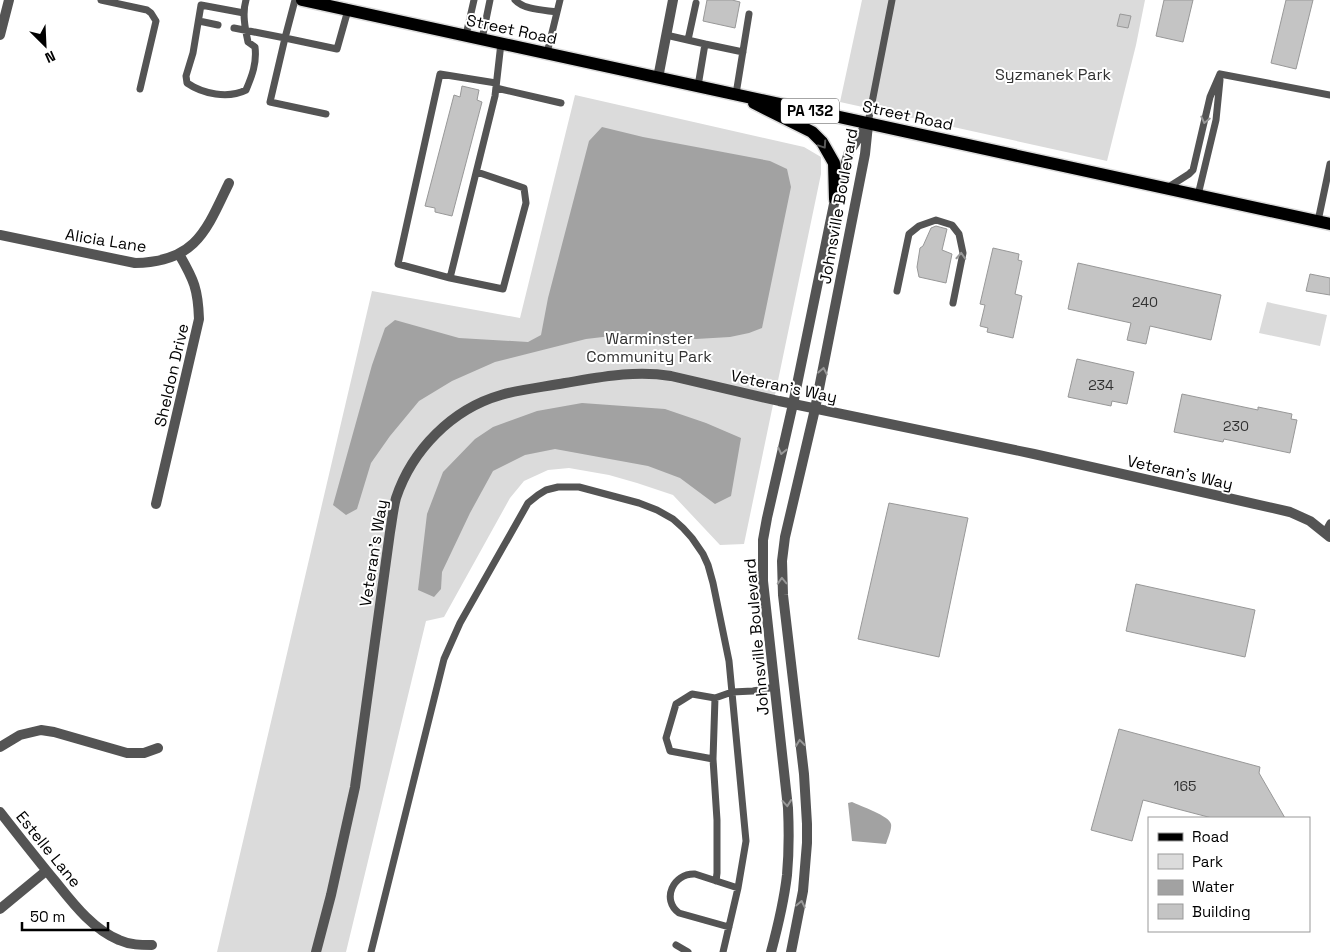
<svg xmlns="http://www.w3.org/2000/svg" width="1330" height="952" viewBox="0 0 1330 952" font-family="'Space Grotesk',sans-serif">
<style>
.green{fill:#dbdbdb}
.water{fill:#a2a2a2}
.building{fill:#c4c4c4;stroke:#989898}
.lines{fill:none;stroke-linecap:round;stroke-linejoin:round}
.primary-casing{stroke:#dbdbdb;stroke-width:15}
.service{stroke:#545454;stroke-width:7}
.minor{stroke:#545454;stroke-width:10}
.primary{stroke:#000;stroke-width:12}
.oneway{stroke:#989898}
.oneway2{stroke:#595959}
.labels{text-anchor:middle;stroke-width:4;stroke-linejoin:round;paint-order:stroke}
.number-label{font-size:14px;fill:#313131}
.shield{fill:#fff;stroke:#4c4c4c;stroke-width:1}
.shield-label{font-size:15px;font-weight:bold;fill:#000}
.street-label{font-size:16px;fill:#000;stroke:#fff}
.park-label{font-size:16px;fill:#323232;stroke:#fff}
</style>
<rect width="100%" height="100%" fill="#fff"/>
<path class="green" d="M862,0h283l-9,45 -29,116 -267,-59z
M575,95l229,52 17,10v17l-77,370 -24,1 -47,-50 -36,-12 -28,-8 -40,-7 -21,2 -24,11 -14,17 -66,119 -18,4 -80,331h-129l155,-661 148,27z
M1267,302l60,13 -7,31 -61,-13z"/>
<path class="water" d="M602,127l41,10 127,24 17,8 4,18 -29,141 -13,5 -19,4 -34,2 -44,-3 -32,-1 -34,4 -91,23 -43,19 -33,20 -29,35 -19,27 -14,46 -11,6 -13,-10 39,-140 13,-37 10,-8 64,18 69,4 13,-7 7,-37 41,-157z
M582,403l83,6 41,14 35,15 -10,58 -16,8 -35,-26 -32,-12 -93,-17 -30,6 -32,16 -23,42 -28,59 -1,17 -7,8 -16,-7 9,-76 16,-42 32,-33 18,-12 44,-16z
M852,802c8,4 38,14 39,22 1,5 -3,14 -5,20l-34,-3 -4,-38z"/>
<path class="building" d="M707,0h25l8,2 -5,26 -32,-7z
M1164,0h29l-10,42 -27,-6z
M1286,0h27l-17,69 -25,-6z
M1120,14l11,2 -3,12 -11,-2z
M462,86l17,4 -2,10 5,2 -30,114 -17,-4v-4l-10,-2 29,-111 6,2z
M936,226l11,3 -5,21 10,4 -6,29 -27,-6 -2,-10 3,-19 3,-2 8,-18z
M993,248l26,6 -1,6 4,1 -7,33 7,2 -9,42 -26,-6 1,-4 -8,-2 5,-21 -5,-1z
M1078,263l143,32 -10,45 -61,-14 -4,18 -19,-4 4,-17 -63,-14z
M1310,274l20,4v17l-24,-4z
M1077,359l57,13 -7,32 -15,-3 -1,5 -43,-9z
M1182,394l76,16v-3l34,7 -1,5 6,1 -7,33 -66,-14 -1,3 -49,-10z
M889,503l79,15 -29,139 -81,-18z
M1136,584l119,26 -10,47 -119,-26z
M1119,729l141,38 -1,6 26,45h-73l-69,-18 -11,41 -41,-11z"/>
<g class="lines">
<defs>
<path id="primary" d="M302,0l1028,224
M754,103l58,29 10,10 12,21 1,36"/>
</defs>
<use href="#primary" class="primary-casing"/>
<path class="service" d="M101,0l46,10 4,3 5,8 -16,68
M295,0l-10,38 52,11 11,-39
M515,0c9,10 29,10 42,12
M244,13l-43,-8 -8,48 -7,23 1,7c16,11 41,16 59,7 6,-14 11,-27 9,-43l-7,-5c-3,-14 -6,-29 -2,-42
M199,21l19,4
M234,28l51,10 -15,64 56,12
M466,35l8,-35
M666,35l39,9
M482,39l8,-39
M688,40l8,-37
M547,53l13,-53
M1220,74l110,21
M496,83l-56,-9 -42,190 52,14 45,-182 6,-53
M698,86l7,-42 38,8
M496,88l65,15
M736,94l13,-80
M868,123l24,-123
M1167,188l22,-14 4,-4 17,-73 10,-23
M1198,195l18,-75 4,-40
M1318,221l12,-57
M450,278l53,11 23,-86 -2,-15 -47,-16
M897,291l12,-57 10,-8 17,-6 16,5 7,9 4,19 -10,50
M1325,532l5,-9
M715,698l-2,61 -43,-8 -4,-13 10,-34 16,-10 23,4 17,-6 21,-1 22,-4
M713,759l4,61v53l-1,8
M729,927l-50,-14c-18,-13 -6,-40 16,-39l43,14
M676,945l12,7
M371,952l73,-293 16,-36 68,-120 10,-8 8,-5 12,-3h21l60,16 18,7 16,9 10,9 9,10 11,16 5,11 5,18 16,78 17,180 -8,47 -15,64"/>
<path class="minor" d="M0,35l9,-35
M658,78l15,-78
M0,235l135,28c61,-1 71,-32 94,-80
M156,504l43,-185c-1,-30 -5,-39 -20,-65
M0,747l20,-12 21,-5 13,2 73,21h17l14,-5
M0,812c18,23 36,46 55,69 17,21 37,48 64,59 11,5 22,5 33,5
M0,909l46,-38
M316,952l15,-57 24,-108 35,-255c2,-11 3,-23 6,-34 16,-48 56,-89 105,-103 21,-6 43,-8 64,-12 36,-6 70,-13 106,-7l108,25 255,53 256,58 20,9 20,16
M771,952c7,-26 13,-51 16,-77 2,-22 2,-45 1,-67l-25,-227v-41l4,-22 26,-114 42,-205 14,-47 19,-29
M791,952l12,-61 4,-48v-19l-3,-50 -21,-179 -1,-34 3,-24 30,-128 50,-255 3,-29"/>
<use href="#primary" class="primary"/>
</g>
<defs><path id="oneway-chevron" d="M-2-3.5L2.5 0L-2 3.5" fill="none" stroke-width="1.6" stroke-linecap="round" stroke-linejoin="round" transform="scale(1.25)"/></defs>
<g class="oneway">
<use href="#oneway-chevron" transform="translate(1205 120) rotate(103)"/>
<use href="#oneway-chevron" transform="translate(961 256) rotate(-87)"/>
<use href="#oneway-chevron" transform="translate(823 371) rotate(-79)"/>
<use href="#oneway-chevron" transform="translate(782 451) rotate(103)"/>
<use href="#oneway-chevron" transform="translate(782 581) rotate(-92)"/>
<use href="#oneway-chevron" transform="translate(800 743) rotate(-97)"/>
<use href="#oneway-chevron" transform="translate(787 803) rotate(85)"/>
<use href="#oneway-chevron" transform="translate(801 904) rotate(-78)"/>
</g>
<use class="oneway2" href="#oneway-chevron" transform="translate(823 145) rotate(56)"/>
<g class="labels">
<g class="number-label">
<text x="1145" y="307">240</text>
<text x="1101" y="390">234</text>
<text x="1236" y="431">230</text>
<text x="1185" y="791">165</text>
</g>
<rect class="shield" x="781" y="98.5" width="58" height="25" rx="4"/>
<g class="shield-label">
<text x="810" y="116">PA 132</text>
</g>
<g class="street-label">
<text transform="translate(512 29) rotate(12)" y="6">Street Road</text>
<text transform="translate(908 115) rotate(12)" y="6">Street Road</text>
<text transform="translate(838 206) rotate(-80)" y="6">Johnsville Boulevard</text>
<text transform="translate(106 240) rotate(9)" y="6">Alicia Lane</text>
<text transform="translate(171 375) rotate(-77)" y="6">Sheldon Drive</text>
<text transform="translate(784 386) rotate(12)" y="6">Veteran's Way</text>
<text transform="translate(1180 472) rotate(13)" y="6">Veteran's Way</text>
<text transform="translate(373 553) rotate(-81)" y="6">Veteran's Way</text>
<text transform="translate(756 637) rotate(-95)" y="6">Johnsville Boulevard</text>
<text transform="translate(49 849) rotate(51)" y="6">Estelle Lane</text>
</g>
<g class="park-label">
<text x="1053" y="80">Syzmanek Park</text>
<text x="649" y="344">Warminster<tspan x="649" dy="18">Community Park</tspan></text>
</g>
</g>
<rect x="1148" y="817" width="162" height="115" fill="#ffffff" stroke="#999999"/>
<rect x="1158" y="833" width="25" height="8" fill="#000000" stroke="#999999"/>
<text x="1192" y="842" font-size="15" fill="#000000">Road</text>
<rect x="1158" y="854" width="25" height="15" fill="#dbdbdb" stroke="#999999"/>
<text x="1192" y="867" font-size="15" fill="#000000">Park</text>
<rect x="1158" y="880" width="25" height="15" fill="#a2a2a2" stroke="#999999"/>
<text x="1192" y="892" font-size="15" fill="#000000">Water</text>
<rect x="1158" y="904" width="25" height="15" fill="#c4c4c4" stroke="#999999"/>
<text x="1192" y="917" font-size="15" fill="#000000">Building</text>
<g transform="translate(45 45) rotate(156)" stroke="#ffffff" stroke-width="4" paint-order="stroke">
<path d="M0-4L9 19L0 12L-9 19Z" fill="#000000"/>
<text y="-8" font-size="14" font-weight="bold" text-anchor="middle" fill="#000000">N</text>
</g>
<path d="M22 922v8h86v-8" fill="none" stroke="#000000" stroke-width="2.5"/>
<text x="30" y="922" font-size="15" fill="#000000" stroke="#ffffff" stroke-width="4" paint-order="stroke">50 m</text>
</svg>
